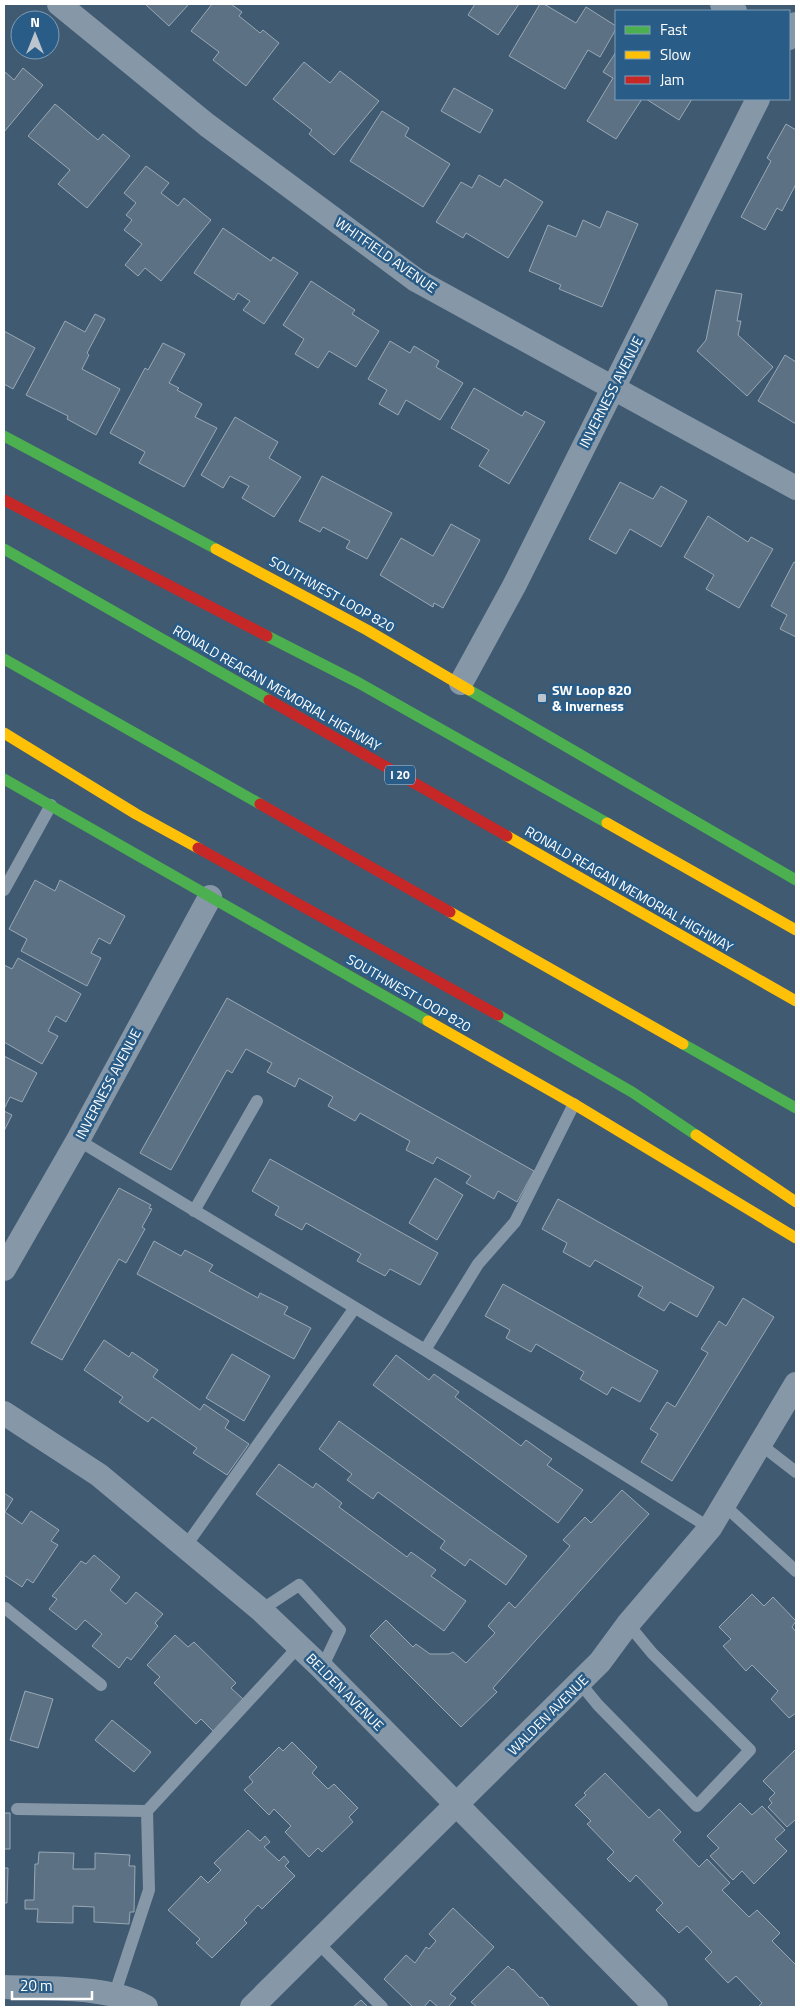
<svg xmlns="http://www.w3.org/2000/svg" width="800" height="2011" viewBox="0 0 800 2011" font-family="'Titillium Web',sans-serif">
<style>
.building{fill:#5c7284;stroke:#99a8b5}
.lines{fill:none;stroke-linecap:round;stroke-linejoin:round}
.lane{stroke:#8697a7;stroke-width:12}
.street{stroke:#8697a7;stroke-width:24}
.fast{stroke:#4caf50;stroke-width:11}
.slow{stroke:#ffc107;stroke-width:11}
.jam{stroke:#c62828;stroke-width:11}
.poi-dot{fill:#bcc5cd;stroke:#295c87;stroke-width:2}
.labels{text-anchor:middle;stroke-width:5;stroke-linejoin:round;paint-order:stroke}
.shield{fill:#295c87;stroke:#bfcedb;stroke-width:1}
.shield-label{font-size:12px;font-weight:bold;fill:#fff}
.street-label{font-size:14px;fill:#fff;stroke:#295c87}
.poi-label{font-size:14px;font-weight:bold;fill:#fff;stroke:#295c87;text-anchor:start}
</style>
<rect width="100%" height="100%" fill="#3f5a71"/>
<path class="building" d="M145,4h44l-20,22z
M212,4h19l11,8 -3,4 21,17 3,-3 16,13 -33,43 -33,-26 6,-8 -28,-21z
M475,4h44l-21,31 -30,-20z
M540,4h4l32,19 10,-16 30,19v3l-16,28 -12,-7 -23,39 -56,-33z
M616,52v47h26l-26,40 -29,-18 26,-43 -10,-6z
M304,62l26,21 10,-12 39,30 -45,54 -25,-21 3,-4 -39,-31z
M23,68l20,17 -39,47v-61l10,9z
M454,88l39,22 -13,23 -39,-22z
M646,99h46l-13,21z
M55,104l43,36 5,-6 27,22 -43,52 -29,-24 12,-14 -42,-34z
M382,111l27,17 -4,8 45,28 -27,43 -73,-46z
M786,124l10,6v54l-14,27 -5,-3 -12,22 -24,-13 30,-56 -4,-3z
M146,166l23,17 -8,10 17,13 6,-8 27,22 -50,61 -16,-13 -7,8 -13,-11 17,-21 -18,-14 8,-10 -6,-5 10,-12 -12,-10z
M479,175l21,12 5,-8 38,23 -35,56 -42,-25 -3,5 -27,-16 25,-40 11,6z
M607,211l31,13 -36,83 -43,-18 2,-4 -32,-14 19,-46 28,12 7,-17 17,8z
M223,228l48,33 2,-4 25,16 -34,51 -21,-14 7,-9 -12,-8 -4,7 -40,-27z
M311,281l44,29 -3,4 27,17 -23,36 -27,-16 -11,17 -23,-14 9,-15 -21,-14z
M716,290l26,4 -5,27h4l-3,14 35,32 -26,29 -50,-45 9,-11z
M95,314l10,5 -18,34 2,2 -7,14 38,20 -24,46 -29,-16 1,-3 -42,-21 39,-74 20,11z
M4,331l31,17 -22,41 -9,-5z
M390,341l20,12 4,-7 25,15 -3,6 27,16 -23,37 -34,-20 -8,15 -19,-11 8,-14 -19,-11z
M163,343l22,11 -16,29 10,5 -2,2 25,14 -7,13 22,11 -33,59 -45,-24 6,-11 -35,-19 35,-65 3,2z
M785,355l11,7v62l-38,-23z
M474,388l48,28 3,-5 20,11 -36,62 -30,-18 10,-16 -38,-22z
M235,417l43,25 -9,16 32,19 -27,40 -32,-19 7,-12 -19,-10 -7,12 -22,-13z
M322,476l70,37 -25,46 -21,-11 4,-7 -27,-14 -3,5 -21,-11z
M620,482l33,17 8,-13 26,15 -26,46 -31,-18 -14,25 -27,-15z
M708,516l40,26 3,-5 22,12 -34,59 -33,-19 8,-14 -30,-18z
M451,524l29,16 -37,68 -9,-5 -1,4 -53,-32 21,-37 32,18z
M794,562l2,1v74l-16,-8 7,-14 -16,-9z
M35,880l20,11 5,-11 65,36 -15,28 -11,-6 -8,15 10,5 -14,28 -66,-35 6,-12 -18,-10z
M18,958l63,36 -15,28 -10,-6 -8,15 10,5 -16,28 -38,-22v-77l8,4z
M227,998l307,173 -17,31 -19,-11 -4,8 -28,-16 5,-7 -34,-19 -4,7 -27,-14 4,-9 -50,-28 -5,8 -27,-15 5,-9 -34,-19 -4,9 -28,-15 5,-9 -26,-14 -14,24 -5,-3 -56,100 -31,-17z
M4,1056l33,17 -15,29 -12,-5 -6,12z
M4,1111l8,4 -8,16z
M270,1159l168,94 -18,32 -30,-16 -5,7 -28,-15 4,-7 -55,-31 -4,7 -27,-15 4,-8 -27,-16z
M435,1178l28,17 -26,45 -28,-17z
M119,1188l32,17 -2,3 3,1 -10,18 3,2 -19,34 -7,-4 -57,101 -31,-17z
M558,1199l156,88 -17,30 -27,-15 -6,9 -26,-15 5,-9 -48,-27 -5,7 -27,-15 4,-9 -25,-14z
M154,1241l27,15 4,-6 28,15 -4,6 11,6 38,21 2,-5 28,14 -4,7 27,14 -17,31 -157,-85z
M503,1284l155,87 -18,31 -28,-15 -5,8 -27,-16 4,-7 -48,-28 -5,8 -25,-14 4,-8 -25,-14z
M743,1298l31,19 -102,164 -31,-19 17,-28 -8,-5 17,-27 8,5 33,-54 -7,-4 18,-28 7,5z
M104,1340l25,17 3,-5 26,18 -5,7 47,33 4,-6 25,17 -4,7 24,16 -22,31 -34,-22 4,-5 -45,-31 -4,5 -29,-20 4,-5 -39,-27z
M232,1354l38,22 -26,45 -38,-23z
M396,1355l33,25 5,-6 25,18 -4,5 66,49 5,-6 26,19 -5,6 36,25 -25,33 -185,-138z
M339,1421l188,135 -21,29 -36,-26 -5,7 -25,-18 5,-7 -67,-49 -5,7 -26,-19 5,-6 -33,-25z
M279,1464l34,24 3,-5 26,20 -3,4 68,50 4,-5 25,18 -5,6 35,25 -22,30 -188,-137z
M622,1490l27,24 -156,174 4,4 -36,35 -91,-91 16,-16 27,27 3,-3 14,10h19l4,-2 13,11 29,-30 -7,-7 21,-24 6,6 55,-62 -7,-6 22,-23 6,6z
M4,1493l9,6 -8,13 17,12 9,-13 28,19 -8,11 7,4 -25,38 -6,-4 -5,8 -18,-12z
M94,1555l26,22 -10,13 16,14 10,-12 27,22 -8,9 3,3 -27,34 -4,-3 -8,11 -27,-22 10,-12 -17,-14 -9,10 -27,-21 8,-10 -5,-3 29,-35 5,3z
M752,1594l12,12 9,-9 23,24 -4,6 4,5v81l-7,5 -18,-19 7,-8 -26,-26 -6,6 -23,-25 8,-7 -12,-12z
M175,1635l13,12 6,-5 42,41 -5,5 12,11 -30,32 -12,-12 -5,5 -42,-41 6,-6 -13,-12z
M25,1691l28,8 -15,49 -28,-8z
M112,1720l39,32 -17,20 -39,-32z
M292,1742l25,25 -5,6 16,16 6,-5 24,24 -9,9 4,5 -31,30 -4,-4 -9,9 -24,-25 6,-6 -17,-17 -5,6 -25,-25 9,-8 -4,-5 30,-30 4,4z
M796,1749v73l-1,-2 -8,7 -19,-20 4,-4 -3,-4 6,-6 -12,-12z
M605,1773l44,45 10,-9 22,23 -8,8 26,27 8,-8 23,24 -8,7 27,27 8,-7 23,23 -8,8 24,24v42h-38l4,-4 -26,-27 -8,7 -23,-24 7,-7 -25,-26 -8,7 -23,-23 7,-7 -27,-28 -6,7 -23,-23 7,-7 -27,-28 4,-3 -16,-16 11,-10 -2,-2z
M740,1803l12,12 10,-9 23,24 -10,9 12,12 -33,33 -12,-13 -9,9 -23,-24 9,-8 -12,-12z
M4,1813h6v36h-6z
M248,1830l12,11 5,-5 5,6 -6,5 15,14 5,-5 5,6 -4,4 10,10 -33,33 -4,-4 -14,15 3,3 -35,35 -16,-15 4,-4 -32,-29 33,-34 7,7 13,-13 -7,-7z
M39,1852l35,1 -1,16h22v-16l35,2 -1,11h6l-1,46h-4l-1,12 -35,-2v-15l-21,-1v17l-36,-1 1,-13h-13v-9h9l1,-36h3z
M4,1868h4l-1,35h-3z
M453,1908l41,39 -44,47 6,4 -8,9h-10l-8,-7 -6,7h-11l-29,-28 22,-24 9,8 11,-16 3,2 7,-8 -7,-7z
M508,1966l4,4 1,-1 27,29 2,-1 8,10h-73l-6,-5z
M361,2000l7,7h-15z"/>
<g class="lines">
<path class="lane" d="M4,890l47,-85
M78,1140l347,210 285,178
M194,1211l63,-110
M425,1350l53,-86 37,-42 59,-118
M760,1444l36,28
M725,1506l71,65
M185,1547l169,-238
M5,1608l96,77
M261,1610l38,-25 41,45 -18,38
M580,1683l18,22 99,101 53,-56 -98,-97 -24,-29
M17,1809l130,2
M317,1942l65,65
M114,1996l35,-106 -2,-79 152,-165"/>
<path class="street" d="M59,4l148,121 209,155 380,208
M722,4l13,7
M789,38l7,-14
M461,683l53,-97 244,-487
M4,1269l74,-129 132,-243
M4,1413l95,62 162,135 61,58 334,339
M4,1987c43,2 104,-2 142,20
M252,2007l348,-345 28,-38 82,-96 86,-144"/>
<path class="fast" d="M4,436l212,113
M4,549l265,151
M267,636l92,47 248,140
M4,659l256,145
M469,690l327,190
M4,779l424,242
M498,1015l134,77 64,43
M683,1044l113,64"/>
<path class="slow" d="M216,549l151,81 102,60
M4,733l132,81 62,34
M607,823l189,107
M507,836l289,165
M450,912l233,132
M428,1021l146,83 222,134
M696,1135l100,67"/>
<path class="jam" d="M4,500l263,136
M269,700l238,136
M260,804l190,108
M198,848l300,167"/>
</g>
<rect class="poi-dot" x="537" y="693" width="10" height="10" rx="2.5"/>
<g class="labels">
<rect class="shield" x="385" y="765.5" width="30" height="19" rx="4"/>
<g class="shield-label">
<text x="400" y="779">I 20</text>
</g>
<g class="street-label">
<text transform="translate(386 255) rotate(35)" y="5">WHITFIELD AVENUE</text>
<text transform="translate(611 392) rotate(-63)" y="5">INVERNESS AVENUE</text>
<text transform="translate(332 594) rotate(29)" y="5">SOUTHWEST LOOP 820</text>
<text transform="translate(277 688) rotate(30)" y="5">RONALD REAGAN MEMORIAL HIGHWAY</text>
<text transform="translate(629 889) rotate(30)" y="5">RONALD REAGAN MEMORIAL HIGHWAY</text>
<text transform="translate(409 993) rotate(30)" y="5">SOUTHWEST LOOP 820</text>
<text transform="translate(108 1084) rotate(-62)" y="5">INVERNESS AVENUE</text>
<text transform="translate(345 1692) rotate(45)" y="5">BELDEN AVENUE</text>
<text transform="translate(548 1715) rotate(-45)" y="5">WALDEN AVENUE</text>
</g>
<g class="poi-label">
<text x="552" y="695">SW Loop 820<tspan x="552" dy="16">&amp; Inverness</tspan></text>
</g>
</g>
<rect width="800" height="2011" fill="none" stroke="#ffffff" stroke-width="10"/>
<rect x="615" y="10" width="175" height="90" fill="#295c87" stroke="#7f9db7"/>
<rect x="625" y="26" width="25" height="8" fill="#4caf50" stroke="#7f9db7"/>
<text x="660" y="35" font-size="15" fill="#ffffff">Fast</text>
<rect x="625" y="51" width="25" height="8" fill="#ffc107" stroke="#7f9db7"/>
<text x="660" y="60" font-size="15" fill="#ffffff">Slow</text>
<rect x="625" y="76" width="25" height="8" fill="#c62828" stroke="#7f9db7"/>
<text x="660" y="85" font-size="15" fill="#ffffff">Jam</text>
<g transform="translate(35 35)"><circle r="24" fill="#295c87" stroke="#7f9db7"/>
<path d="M0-4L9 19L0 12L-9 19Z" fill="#bcc5cd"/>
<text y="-8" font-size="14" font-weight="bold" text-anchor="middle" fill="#ffffff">N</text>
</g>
<path d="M12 1991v8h80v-8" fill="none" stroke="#ffffff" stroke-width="2.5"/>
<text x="20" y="1991" font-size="15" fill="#ffffff" stroke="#295c87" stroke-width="4" paint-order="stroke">20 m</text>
</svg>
